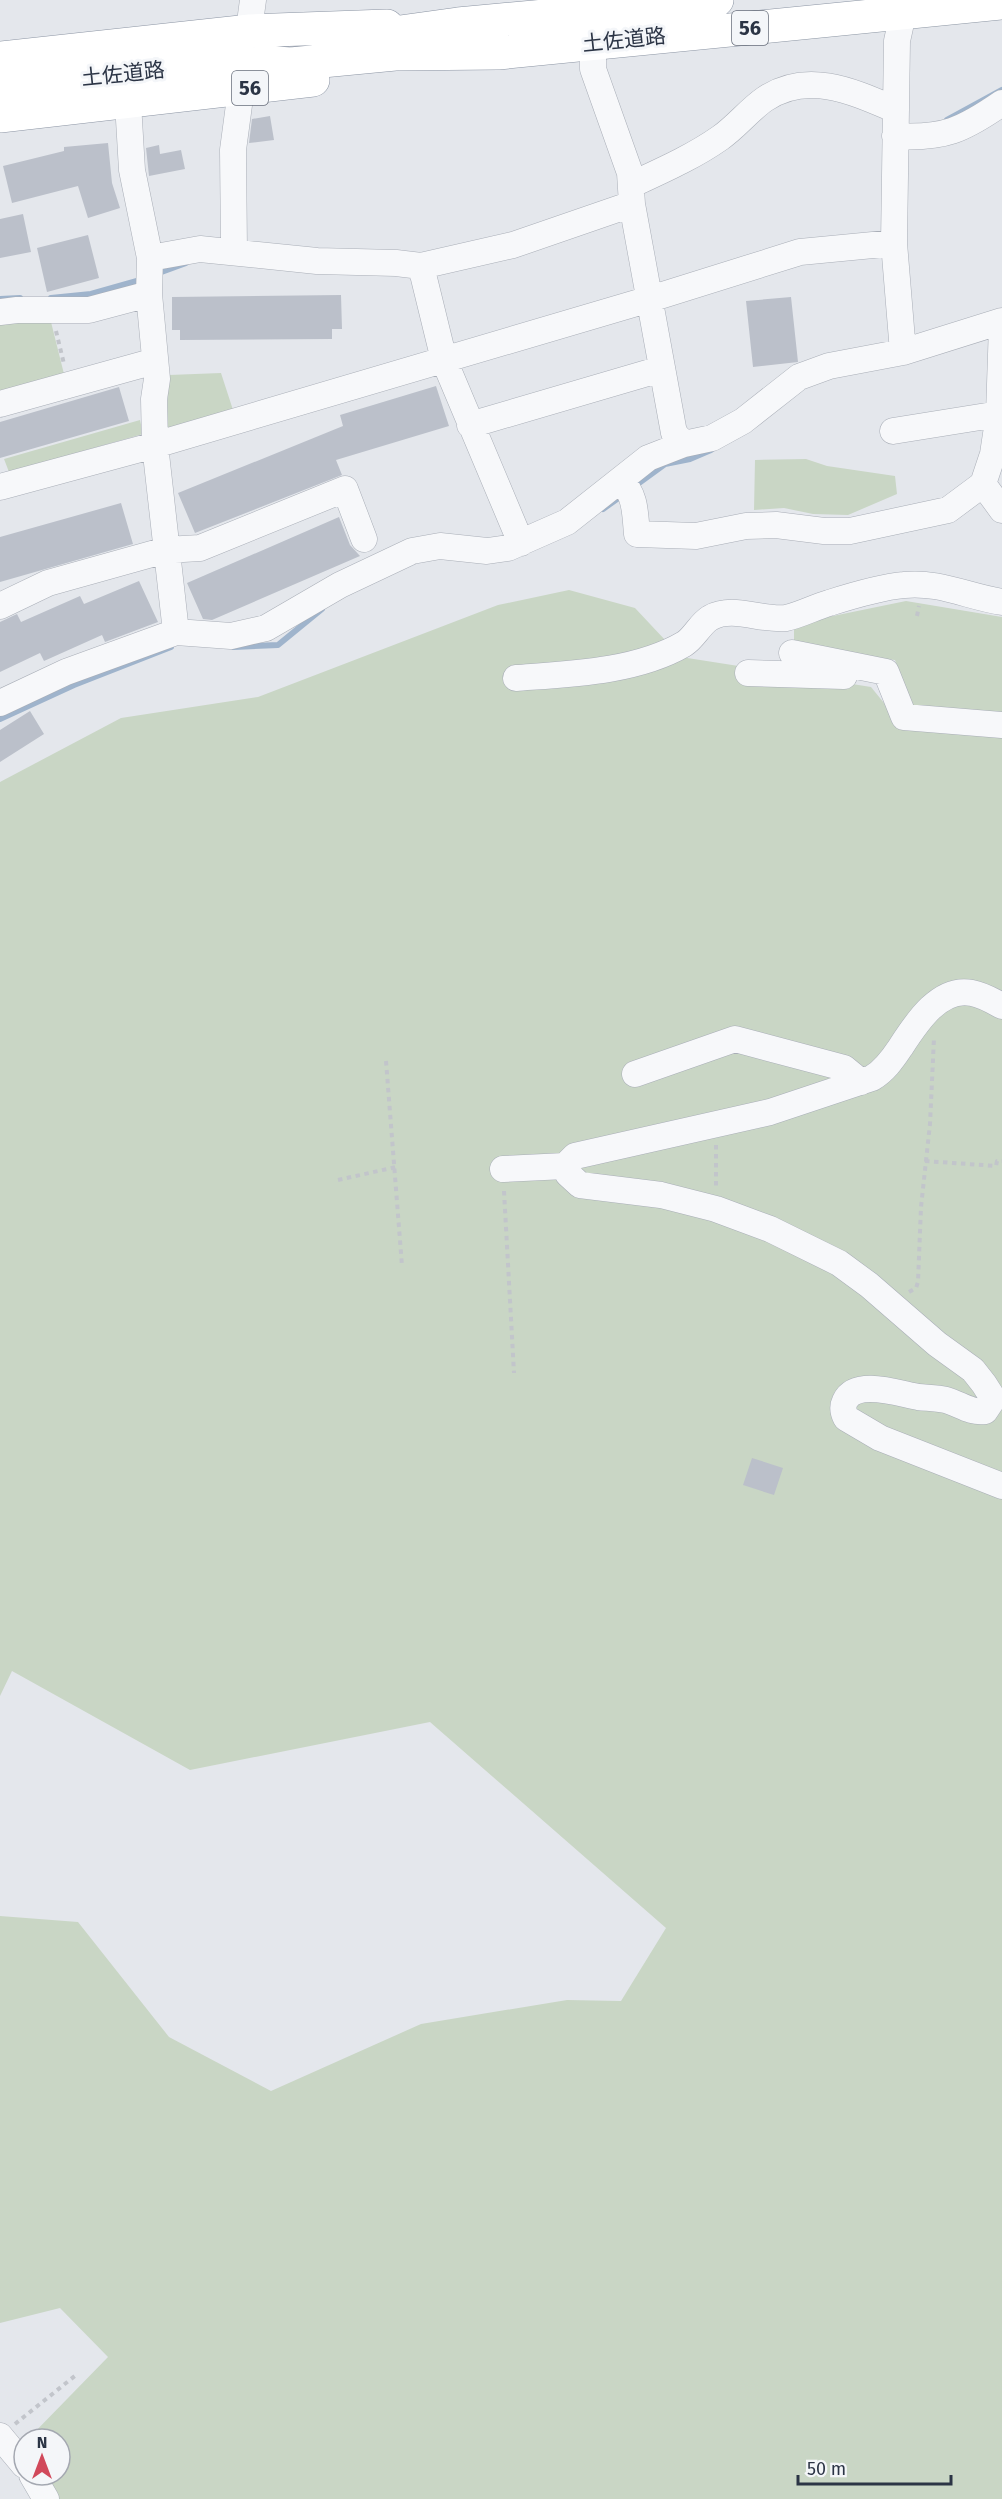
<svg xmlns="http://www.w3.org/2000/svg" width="1002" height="2499" viewBox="0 0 1002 2499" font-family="'Fira Sans','Noto Sans JP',sans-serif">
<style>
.green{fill:#c9d6c5}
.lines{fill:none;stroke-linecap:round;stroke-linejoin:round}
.stream{stroke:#9fb4cc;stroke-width:6}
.building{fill:#bbc0ca}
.minor-casing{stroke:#a9aeb7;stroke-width:27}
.highway-casing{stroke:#8b94a3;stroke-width:34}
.path{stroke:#c2c5cb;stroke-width:4;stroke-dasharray:4.5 4.5;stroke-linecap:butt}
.minor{stroke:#f7f8fa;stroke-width:26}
.highway{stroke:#fff;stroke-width:33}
.labels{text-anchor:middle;stroke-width:6;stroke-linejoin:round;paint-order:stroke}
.shield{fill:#f4f6f9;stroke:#676e7b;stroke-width:1.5}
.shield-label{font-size:20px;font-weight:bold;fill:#2b3445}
.street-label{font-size:21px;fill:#2b3445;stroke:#f4f6f9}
</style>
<rect width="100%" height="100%" fill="#e4e7ec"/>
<path class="green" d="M13,322h38l14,56 -65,18v-72z
M221,373l12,37 -64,21 -3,-7 3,-49z
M140,420l3,14 -134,38 -5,-13z
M806,459l21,7 68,10 2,18 -49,21 -35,-1 -29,-6 -30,2 1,-50z
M569,590l66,18 46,49 190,30 26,32 105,14v1766h-948l-14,-24h20v-36h-32l80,-82 -48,-49 -60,15v-407l78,6 91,115 102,54 150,-67 146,-24 54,1 45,-73 -236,-206 -240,48 -178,-99 -12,25v-914l121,-64 137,-21 240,-92z
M906,601l96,16v101l-91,-8 -16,-50 -62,-6 -39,-7v-23z"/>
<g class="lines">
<path class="stream" d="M947,120l55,-30
M156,274l30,-11
M51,298l40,-4 53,-15
M0,299l20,-1
M632,488l33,-24 25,-5 21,-9
M603,509l21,-15
M234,647l44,-2 44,-36
M0,719l74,-34 97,-38"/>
</g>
<path class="building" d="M270,116l4,24 -25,3 3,-24z
M108,143l4,40 8,25 -32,10 -10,-32 -66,17 -9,-37 61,-15v-4z
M159,145l1,9 21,-4 4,19 -36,7 -3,-28z
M23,214l8,38 -31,6v-39z
M88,235l11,43 -52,14 -10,-44z
M341,295l1,34h-10v10l-152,1v-10h-8v-33z
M791,297l7,65 -45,5 -7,-66z
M436,386l13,40 -113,34 6,15 -147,58 -17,-40 165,-67 -3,-11z
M119,387l10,34 -129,37v-36z
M121,503l12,41 -133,38v-45z
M339,517l11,28 10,11 -148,64 -9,-1 -16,-36z
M139,581l19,41 -53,20 -3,-7 -58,26 -4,-8 -40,19v-50l17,-8 4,8 59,-26 4,8z
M30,711l14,23 -44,28v-32z
M752,1458l31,10 -9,27 -31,-10z"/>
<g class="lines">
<defs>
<path id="minor" d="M593,43v26l37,104 2,31 42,229 10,11
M128,103l4,67 18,88 -1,36 8,85 -3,20 1,46 21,187
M895,136c49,3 68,-6 107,-33
M631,185c30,-14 62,-28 89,-47 16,-11 29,-28 45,-39 43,-29 89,-7 131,11
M234,251l-1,-101 20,-150
M150,258l50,-9 117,12 79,2 25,3 92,-21 119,-41
M421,266l23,94 77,183
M0,312l17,-2h72l60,-16
M903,352l-9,-109 3,-202 9,-41
M0,404l155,-43
M470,425l191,-56
M893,431l106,-17
M621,481c15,14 14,33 16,53l59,2 50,-10 30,-1 48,6h26l98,-21 35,-26 10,-30 6,-40 3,-89
M983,484l19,26
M0,487l155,-42 495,-146 150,-47 94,-9
M0,606l48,-23 118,-33 34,-2 145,-59 19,50
M792,653l94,19 18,45 98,8
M748,673l96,3
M516,678c54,-4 120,-6 168,-34 10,-6 16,-20 26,-26 23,-13 51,3 76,0 14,-3 29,-11 43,-15 22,-7 52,-16 75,-18 34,-4 65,12 98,17
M0,703l66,-31 110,-40 55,4 35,-8 74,-43 72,-34 28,-5 47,5 21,-3 59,-26 81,-64 36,-14 28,-6 31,-17 56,-44 30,-11 74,-14 99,-31
M1002,1006c-9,-5 -19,-11 -30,-13 -33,-7 -57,32 -72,55 -8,12 -16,23 -28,30l-102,34 -195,44 -10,10 3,8 12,11 81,10 55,14 54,20 69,34 30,22 68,59 36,26 11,14 7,11v7l-6,9c-15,2 -25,-7 -39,-11 -9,-2 -19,-2 -28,-3 -18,-3 -62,-19 -73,4 -3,6 -2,11 1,17l34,20 122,48
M635,1074l100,-35 109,29 17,14
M503,1169l62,-3
M0,2436l24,29
M32,2475l14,24"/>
<path id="highway" d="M364,37l94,-13 259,-24
M0,58l250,-27 137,-5
M0,87l245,-26 46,3 104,-10 103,-1 504,-50
M0,116l313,-36"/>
</defs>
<use href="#minor" class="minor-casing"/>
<use href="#highway" class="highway-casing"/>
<path class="path" d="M56,331l8,33
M917,616l2,-10
M386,1061l16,205
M716,1145v43
M925,1161l71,5 1,-5h5
M338,1180l58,-13
M504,1191l10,182
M909,1292l7,-4 2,-6 3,-75 9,-83 4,-86
M15,2424l61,-49"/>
<use href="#minor" class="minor"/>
<use href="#highway" class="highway"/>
</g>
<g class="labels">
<g class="shield">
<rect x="732" y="11" width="36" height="34" rx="4.5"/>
<rect x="232" y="71" width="36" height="34" rx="4.5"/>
</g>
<g class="shield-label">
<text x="750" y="35">56</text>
<text x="250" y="95">56</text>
</g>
<g class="street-label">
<text transform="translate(624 40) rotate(-6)" y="7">土佐道路</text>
<text transform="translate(123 74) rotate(-6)" y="7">土佐道路</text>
</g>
</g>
<g transform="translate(42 2457)"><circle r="28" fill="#f4f6f9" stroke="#a4a8b1" stroke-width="1.5"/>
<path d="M0-4.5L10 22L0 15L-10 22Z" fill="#d1495b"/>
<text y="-9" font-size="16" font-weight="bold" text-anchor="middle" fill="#2b3445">N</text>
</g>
<path d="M798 2475v9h153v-9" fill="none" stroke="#2b3445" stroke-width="3"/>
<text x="807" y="2475" font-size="18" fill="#2b3445" stroke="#f4f6f9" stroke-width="4.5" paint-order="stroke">50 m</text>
</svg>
